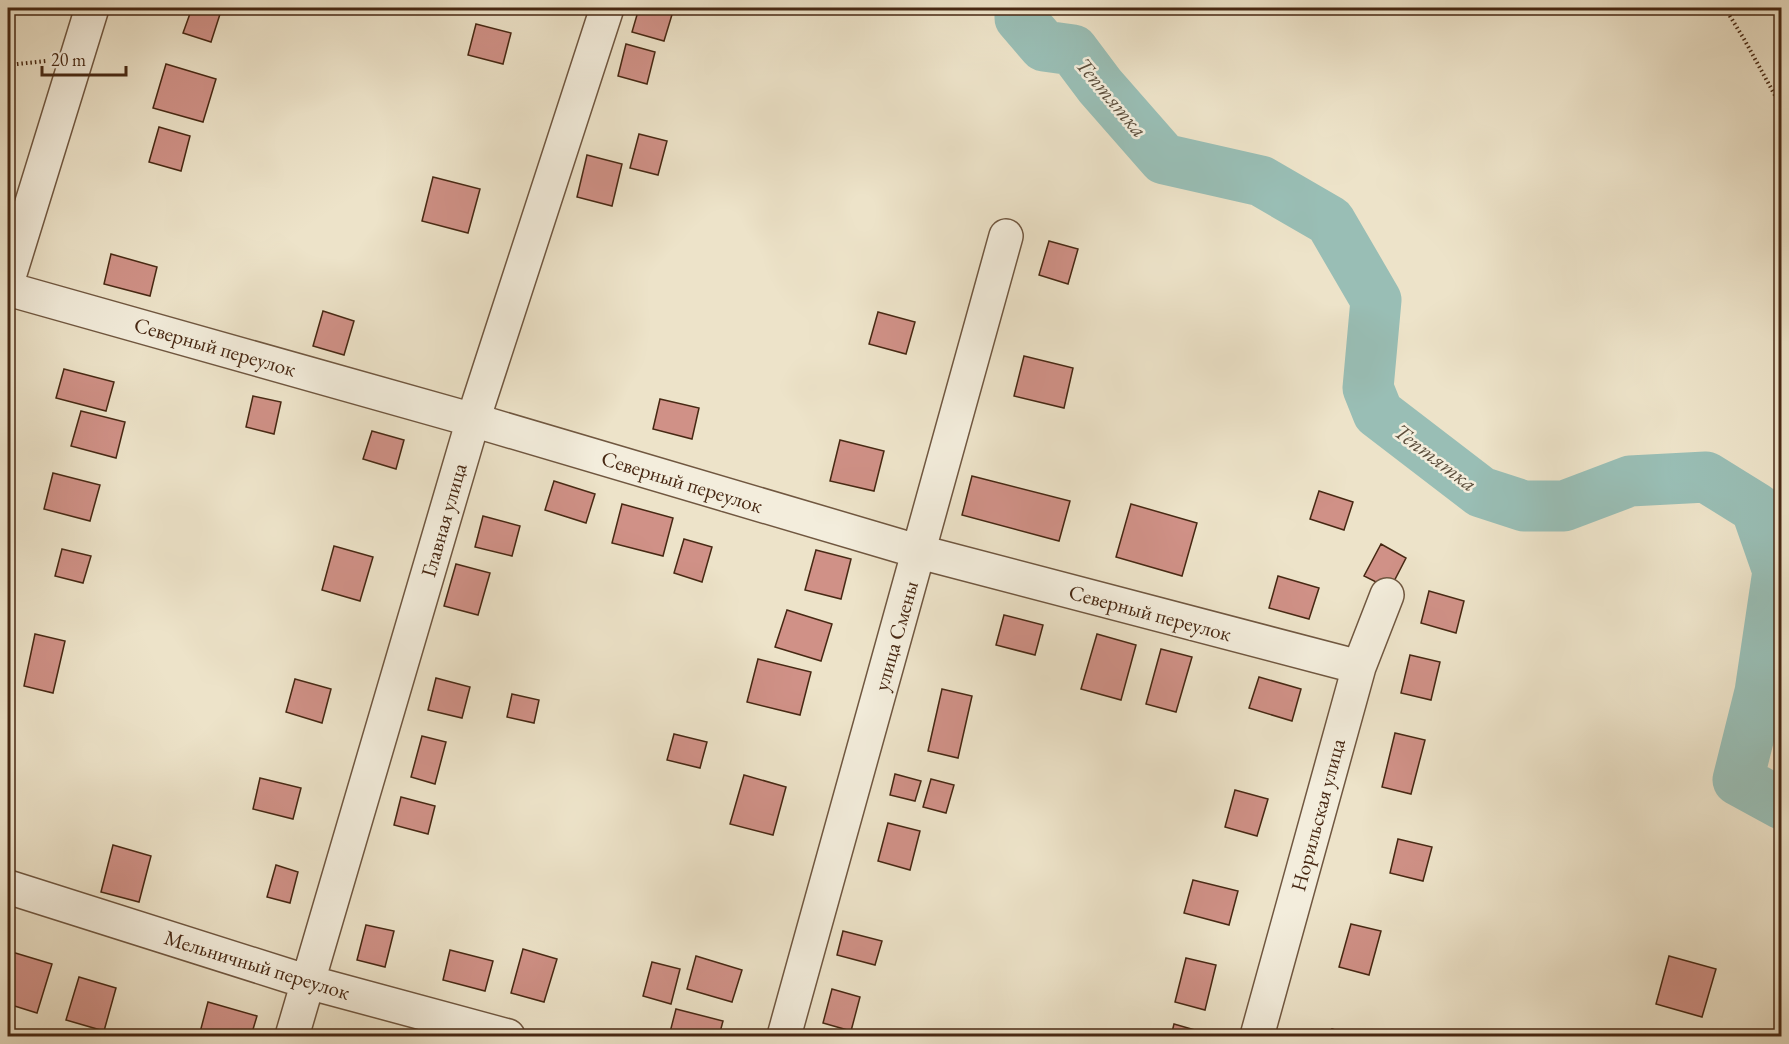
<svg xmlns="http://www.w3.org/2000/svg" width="1789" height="1044" viewBox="0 0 1789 1044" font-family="'EB Garamond',serif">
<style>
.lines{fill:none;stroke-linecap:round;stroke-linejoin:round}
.river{stroke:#99beb5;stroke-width:51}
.building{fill:#d09187;stroke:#472813;stroke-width:1.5}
.minor-casing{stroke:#705740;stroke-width:36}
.path{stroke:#472813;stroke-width:4;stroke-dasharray:1.5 3;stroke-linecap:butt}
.minor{stroke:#f3eddc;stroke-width:33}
.labels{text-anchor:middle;stroke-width:5;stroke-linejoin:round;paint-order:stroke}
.street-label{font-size:21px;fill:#472813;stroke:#f3eddc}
.water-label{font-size:22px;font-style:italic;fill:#5c4e3c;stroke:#f3eddc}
</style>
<rect width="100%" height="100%" fill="#ede3c9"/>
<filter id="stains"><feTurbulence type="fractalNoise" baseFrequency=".00333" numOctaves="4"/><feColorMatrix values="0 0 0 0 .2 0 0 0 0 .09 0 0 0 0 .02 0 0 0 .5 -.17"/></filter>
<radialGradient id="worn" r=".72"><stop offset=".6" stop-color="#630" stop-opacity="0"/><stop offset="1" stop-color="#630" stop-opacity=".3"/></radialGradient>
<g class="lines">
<path class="river" d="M1020,8v10l24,28 29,4 27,36 64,73 97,22 69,40 46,79 -8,88 10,25 103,79 43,14h40l66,-25 76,-4 50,31 22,63 -18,121 -22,88 44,24"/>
</g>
<path class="building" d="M192,8h30l-11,34 -28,-9z
M639,8h35l-10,33 -32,-9z
M476,24l35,9 -8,31 -35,-9z
M626,44l29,8 -8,32 -29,-8z
M166,64l50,15 -13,43 -50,-14z
M159,127l31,9 -9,35 -32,-9z
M639,134l28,7 -9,34 -28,-7z
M587,155l35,9 -10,42 -35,-9z
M433,177l47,12 -12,44 -46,-12z
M1049,241l29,8 -10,35 -29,-9z
M111,254l46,13 -7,29 -46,-12z
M323,311l31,10 -10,34 -31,-9z
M878,312l37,10 -9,32 -37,-10z
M1024,356l49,12 -9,40 -50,-12z
M64,369l50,13 -8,29 -50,-13z
M253,396l28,6 -7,32 -28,-7z
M660,399l39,9 -7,31 -39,-10z
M81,411l44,11 -9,36 -45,-12z
M372,431l32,9 -8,29 -33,-10z
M840,440l44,11 -10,40 -44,-10z
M53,473l47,12 -10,36 -46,-12z
M972,476l98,25 -11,40 -97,-26z
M554,481l41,13 -9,29 -41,-13z
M1319,491l34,11 -9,28 -34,-11z
M622,504l51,14 -10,38 -51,-13z
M1131,504l66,19 -15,53 -66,-19z
M483,516l37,10 -8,30 -37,-9z
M684,539l28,8 -10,35 -28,-9z
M1381,544l25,14 -16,31 -26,-13z
M334,546l39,11 -13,44 -38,-11z
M62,549l29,7 -8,27 -28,-7z
M816,550l35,9 -10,40 -36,-9z
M456,564l34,9 -12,42 -34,-9z
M1278,576l41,12 -10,31 -40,-11z
M1429,591l35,10 -8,32 -35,-10z
M787,610l45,14 -11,37 -46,-14z
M1004,615l39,10 -8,30 -39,-10z
M35,634l30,7 -12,52 -29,-7z
M1097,634l39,11 -15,55 -40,-11z
M1161,649l31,8 -16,55 -30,-8z
M1410,655l30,7 -9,38 -30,-7z
M758,659l53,13 -11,43 -53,-13z
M1259,677l42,12 -9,32 -43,-13z
M436,678l34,9 -8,31 -34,-8z
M295,679l36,10 -9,34 -36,-11z
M942,689l30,7 -14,62 -30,-7z
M512,694l27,6 -5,23 -27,-6z
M1395,733l30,7 -14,54 -29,-7z
M674,734l33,8 -7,26 -33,-8z
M422,736l24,6 -11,42 -24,-7z
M895,774l26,7 -6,20 -25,-6z
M744,775l42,12 -13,48 -43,-11z
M260,778l41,10 -8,31 -40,-10z
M931,779l23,6 -8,28 -23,-6z
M1235,790l33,9 -11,37 -32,-9z
M401,797l34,9 -7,28 -34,-9z
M888,823l32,8 -10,39 -32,-9z
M1398,839l34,8 -9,34 -33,-8z
M113,845l38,11 -12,46 -38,-10z
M276,865l22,7 -8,31 -23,-6z
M1193,880l45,11 -9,34 -45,-12z
M1351,924l30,7 -12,44 -30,-8z
M366,925l28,6 -9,36 -28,-7z
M843,931l39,10 -7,24 -38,-10z
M523,949l34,10 -13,43 -33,-9z
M450,950l43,11 -8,30 -42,-11z
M12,952l40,12 -15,49 -29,-9v-38z
M696,956l46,14 -10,32 -45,-13z
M1669,956l47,13 -14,48 -46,-13z
M1186,958l30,7 -11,45 -30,-8z
M652,962l28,7 -9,35 -28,-8z
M79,977l37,11 -12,43 -38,-11z
M832,989l28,8 -9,34 -28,-8z
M208,1002l49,14 -6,20h-52z
M676,1009l47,12 -4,15h-50z
M1174,1024l28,8 -1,4h-30z
M1332,1029l24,7h-26z"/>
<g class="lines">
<defs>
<path id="minor" d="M8,280l84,-272
M8,289l465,131 447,132 439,115
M8,887l300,95 200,54
M292,1036l181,-616 134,-412
M784,1036l222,-800
M1257,1036l102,-369 28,-72"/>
</defs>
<use href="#minor" class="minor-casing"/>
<path class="path" d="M1725,8l19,31 38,69
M8,65l38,-4"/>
<use href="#minor" class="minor"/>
</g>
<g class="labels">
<g class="street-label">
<text transform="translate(215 347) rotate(16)" y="7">Северный переулок</text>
<text transform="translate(682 482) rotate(17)" y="7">Северный переулок</text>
<text transform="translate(444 520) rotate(-74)" y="7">Главная улица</text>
<text transform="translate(1150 613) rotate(15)" y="7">Северный переулок</text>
<text transform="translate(896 636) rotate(-74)" y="7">улица Смены</text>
<text transform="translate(1318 815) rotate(-75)" y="7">Норильская улица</text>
<text transform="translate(257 965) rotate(17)" y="7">Мельничный переулок</text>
</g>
<g class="water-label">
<text transform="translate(1112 97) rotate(50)" y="8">Тептятка</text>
<text transform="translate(1436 457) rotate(37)" y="8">Тептятка</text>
</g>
</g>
<rect width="1789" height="1044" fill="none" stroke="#ede3c9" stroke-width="30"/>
<rect x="9" y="9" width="1771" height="1026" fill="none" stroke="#472813" stroke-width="3"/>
<rect x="15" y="15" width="1759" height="1014" fill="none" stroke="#472813" stroke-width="1.5"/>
<path d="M42 66v9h84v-9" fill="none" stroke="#472813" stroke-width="3"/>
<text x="51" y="66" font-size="18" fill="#472813" stroke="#f3eddc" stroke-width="4.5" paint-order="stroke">20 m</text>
<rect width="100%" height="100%" filter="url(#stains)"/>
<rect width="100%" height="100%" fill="url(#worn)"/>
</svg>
